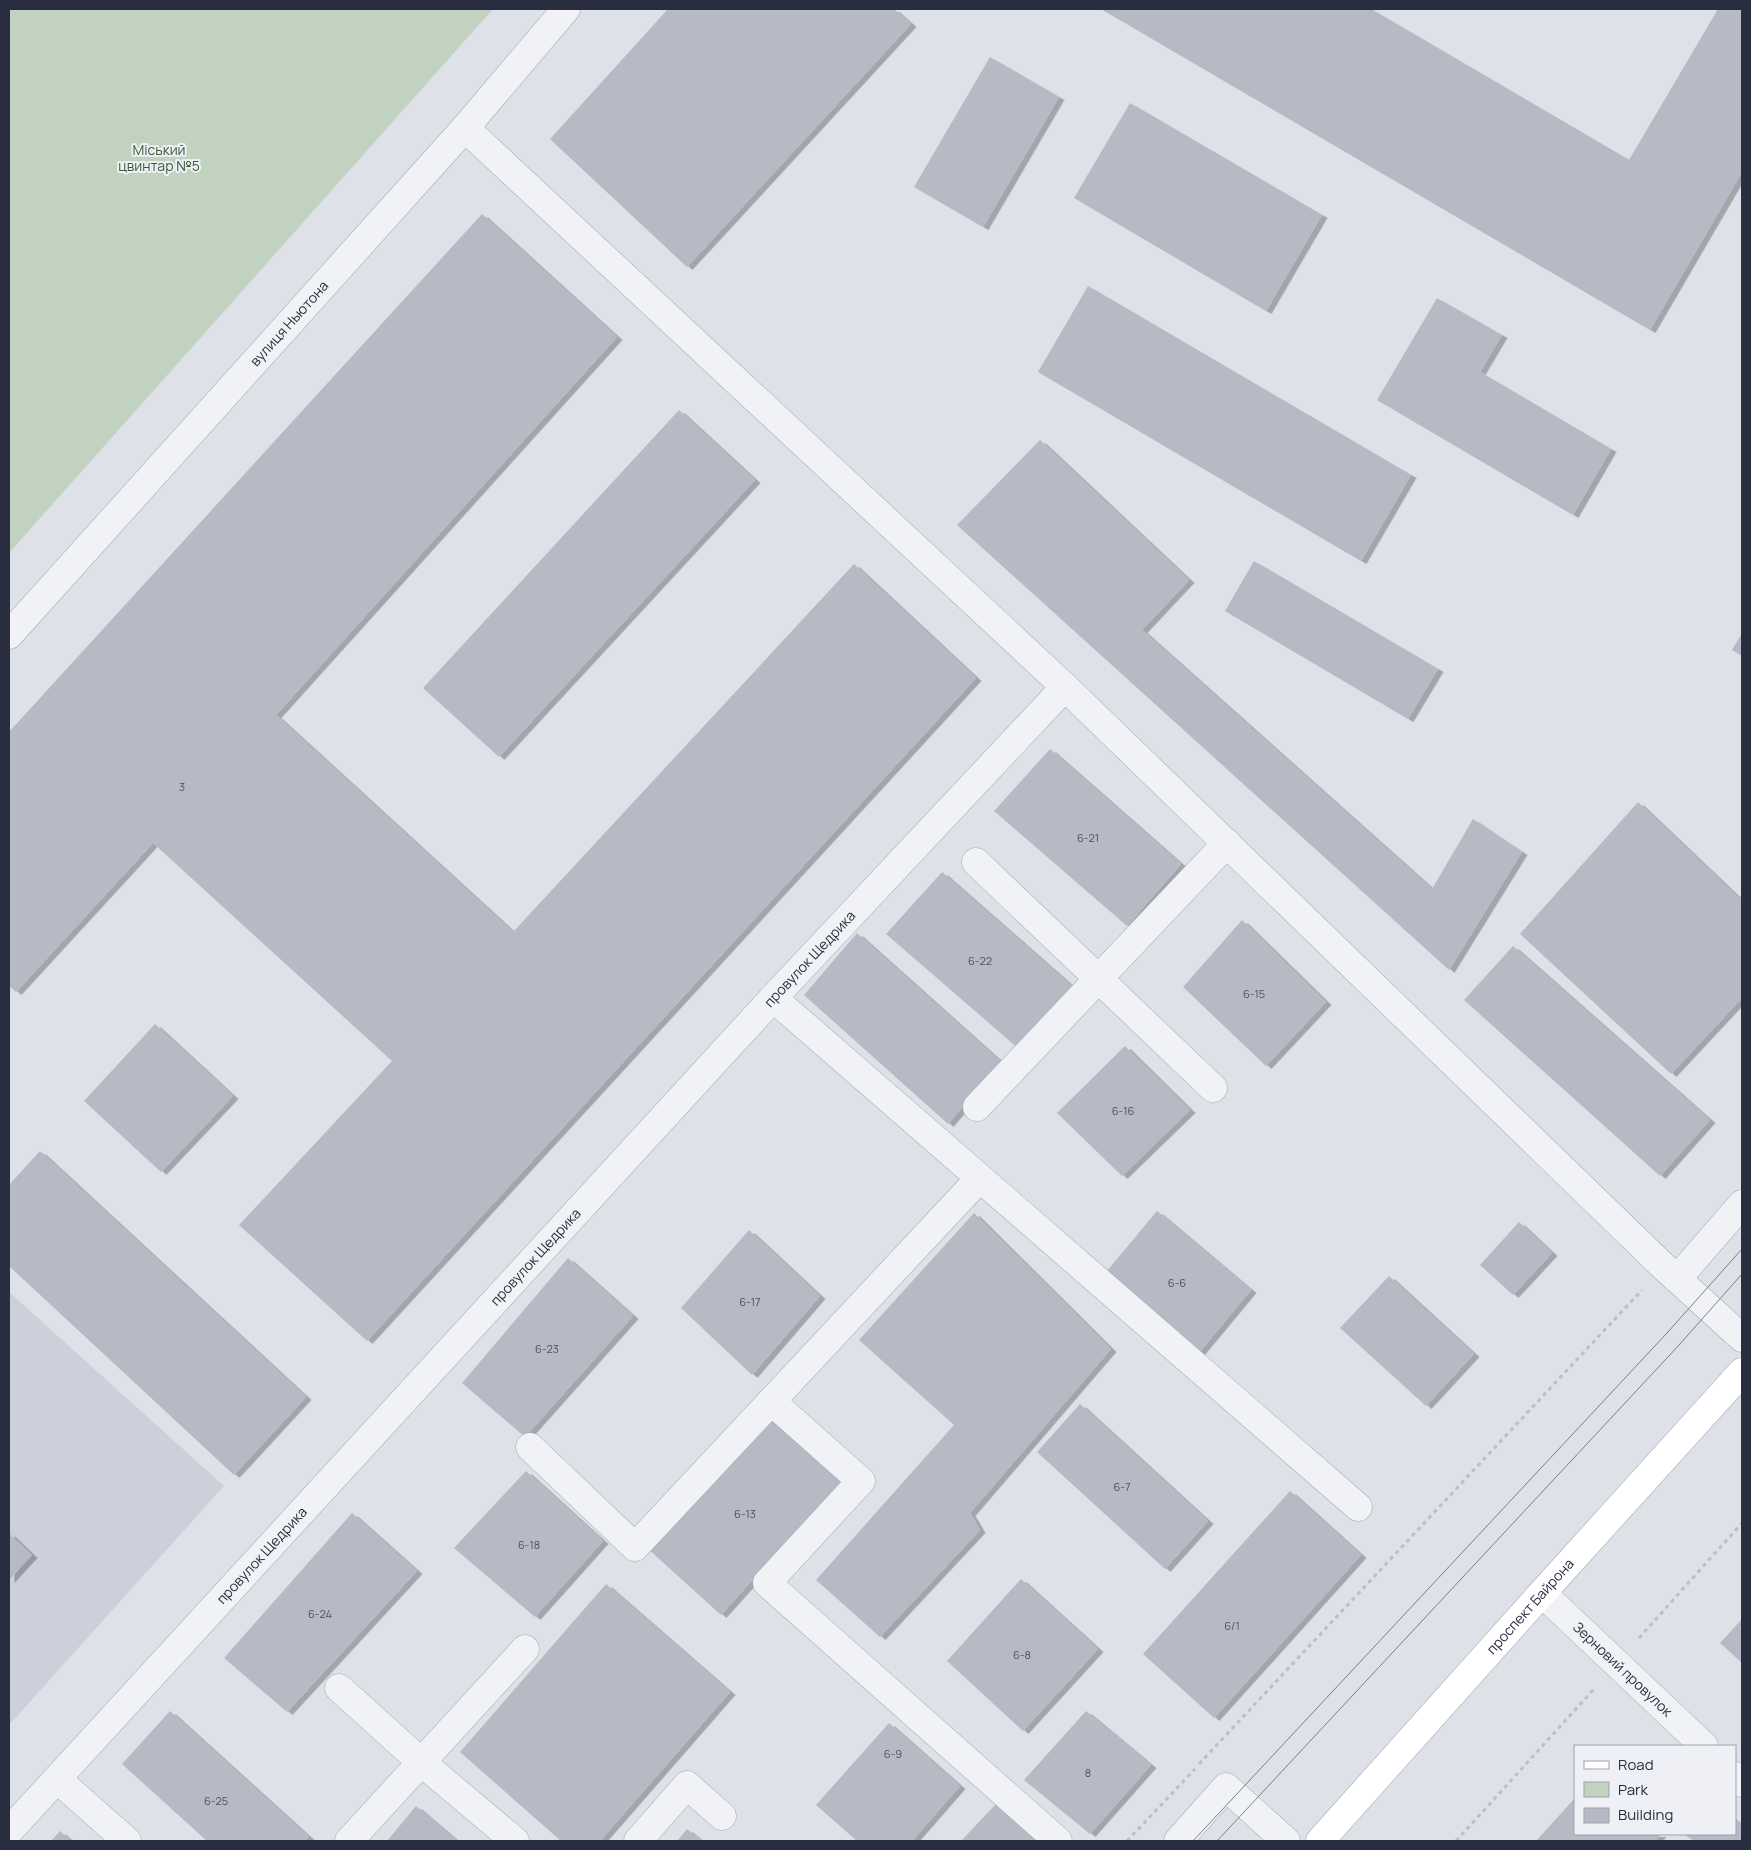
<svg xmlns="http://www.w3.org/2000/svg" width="1751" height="1850" viewBox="0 0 1751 1850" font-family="Manrope,sans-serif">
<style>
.built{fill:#cdd0da}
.green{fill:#c2d2c0}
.building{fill:#b6bac4;filter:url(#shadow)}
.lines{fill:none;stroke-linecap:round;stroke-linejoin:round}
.minor-casing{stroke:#a4a7b2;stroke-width:29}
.major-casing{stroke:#9ea4b3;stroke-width:29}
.path{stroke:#bdbfc6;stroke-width:3;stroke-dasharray:4 4;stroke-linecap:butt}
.minor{stroke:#f1f2f6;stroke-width:28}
.major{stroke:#fff;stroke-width:28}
.tram{stroke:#797f91;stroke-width:1}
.labels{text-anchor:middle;stroke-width:4;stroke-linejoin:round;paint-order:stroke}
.number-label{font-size:11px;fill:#4c5060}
.park-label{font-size:14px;fill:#385a36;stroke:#eef0f5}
.street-label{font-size:14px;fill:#282d3f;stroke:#eef0f5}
</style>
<defs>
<filter id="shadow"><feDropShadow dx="5.5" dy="3" stdDeviation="0" flood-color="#0004"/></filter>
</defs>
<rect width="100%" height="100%" fill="#dfe1e8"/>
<path class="built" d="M9,1292l215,194 -215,239z"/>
<path class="green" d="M9,9h484l-484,544z"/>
<path class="building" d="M668,9h226l17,15 -224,243 -137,-128z
M1101,9h270l258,151 89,-151h24v163l-92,158z
M990,57l69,40 -76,130 -69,-40z
M1130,103l192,112 -56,96 -192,-113z
M482,214l135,123 -341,378 237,217 341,-368 122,114 -609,663 -128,-116 153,-164 -239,-218 -137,149 -7,-6v-254z
M1088,286l323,189 -50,86 -323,-189z
M1437,298l65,37 -22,37 131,77 -38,66 -196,-115z
M679,410l76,70 -256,277 -76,-69z
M1040,440l149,140 -47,50 290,259 41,-70 49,33 -73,118 -492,-445z
M1254,561l184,108 -30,50 -183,-108z
M1742,633v23l-10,-6z
M1050,749l131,115 -54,62 -133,-115z
M1638,802l104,99v97l-71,76 -151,-140z
M942,872l131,115 -54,62 -133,-115z
M1242,920l84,82 -60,64 -83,-79z
M857,933l144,129 -53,62 -144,-129z
M1513,946l197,174 -50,56 -196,-176z
M155,1024l78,72 -72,76 -77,-71z
M1125,1046l65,64 -68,66 -65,-63z
M40,1151l266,246 -72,78 -225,-209v-81z
M1157,1211l94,79 -54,65 -95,-78z
M974,1213l137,136 -141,164 10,17 -100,107 -64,-57 138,-155 -95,-85z
M1519,1222l33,31 -39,42 -33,-30z
M749,1230l71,66 -68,79 -71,-67z
M568,1258l65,58 -108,121 -63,-54z
M1389,1276l85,78 -48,52 -86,-78z
M1080,1404l128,117 -43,48 -128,-117z
M770,1414l72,66 -121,135 -74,-67z
M526,1471l77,70 -68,76 -81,-69z
M1290,1491l71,64 -147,163 -71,-64z
M352,1513l65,58 -130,141 -63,-54z
M9,1533l23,22 -23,25z
M1021,1579l77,70 -75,82 -76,-70z
M606,1584l124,108 -130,149h-39l-101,-89z
M1742,1619v44l-22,-20z
M170,1711l139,126 -4,4h-98l-85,-77z
M1086,1711l65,54 -61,69 -66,-54z
M889,1723l71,63 -48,55h-55l-41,-36z
M1575,1798v36h86l-6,7h-119z
M996,1804l41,37h-76z
M416,1806l41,35h-70z
M1735,1818l7,6v17h-48l-10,-7h51z
M687,1829l15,12h-25z
M60,1831l11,10h-20z"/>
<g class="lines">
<defs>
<g id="minor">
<path d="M465,128l600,559 599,580 78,71"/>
<path id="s1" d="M9,635l456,-507 101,-119"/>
<path d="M976,862l237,226"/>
<path d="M773,998l585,509"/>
<path d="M977,1107l250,-264"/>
<path d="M1677,1279l65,-75"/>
<path d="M771,1401l90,80 -94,102 291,258"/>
<path d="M530,1447l105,100 345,-369"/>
<path id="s2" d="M1542,1593l162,153"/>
<path d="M339,1688l82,74 94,79"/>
<path d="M1735,1776l7,7"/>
<path d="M57,1779l70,62"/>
<path id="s3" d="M9,1831l764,-833 292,-311"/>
<path d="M349,1841l176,-192"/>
<path d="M638,1841l49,-56 35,31"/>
<path d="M1178,1841l48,-54 60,54"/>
</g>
<g id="major">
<path id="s4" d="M1320,1841l222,-248 200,-221"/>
</g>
</defs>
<use href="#minor" class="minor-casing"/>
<use href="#major" class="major-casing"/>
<path class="path" d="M1639,1638l103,-115
M1199,1764l443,-474
M1127,1841l68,-72
M1456,1841l139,-153"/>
<use href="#minor" class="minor"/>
<use href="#major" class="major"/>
<path class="tram" d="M1193,1841l474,-508 75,-84
M1217,1841l463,-497 62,-70"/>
</g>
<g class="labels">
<g class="number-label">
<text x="182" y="791">3</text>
<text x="1088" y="842">6-21</text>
<text x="980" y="965">6-22</text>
<text x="1254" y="998">6-15</text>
<text x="1123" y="1115">6-16</text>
<text x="1177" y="1287">6-6</text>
<text x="750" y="1306">6-17</text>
<text x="547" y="1353">6-23</text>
<text x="1122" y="1491">6-7</text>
<text x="745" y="1518">6-13</text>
<text x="529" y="1549">6-18</text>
<text x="320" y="1618">6-24</text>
<text x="1232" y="1630">6/1</text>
<text x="1022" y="1659">6-8</text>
<text x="893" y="1758">6-9</text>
<text x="1088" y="1777">8</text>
<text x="216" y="1805">6-25</text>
</g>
<g class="park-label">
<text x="159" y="155">Міський<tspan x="159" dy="16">цвинтар №5</tspan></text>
</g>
<g class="street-label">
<text dy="5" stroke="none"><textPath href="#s1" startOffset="419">вулиця Ньютона</textPath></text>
<text dy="5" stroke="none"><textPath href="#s3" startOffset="1184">провулок Щедрика</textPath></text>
<text dy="5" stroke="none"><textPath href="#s3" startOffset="779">провулок Щедрика</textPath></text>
<text dy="5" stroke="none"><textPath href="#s3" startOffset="374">провулок Щедрика</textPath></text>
<text dy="5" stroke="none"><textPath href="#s4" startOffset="315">проспект Байрона</textPath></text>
<text dy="5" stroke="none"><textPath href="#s2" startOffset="111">Зерновий провулок</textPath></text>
</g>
</g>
<rect width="1751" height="1850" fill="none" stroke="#282d3f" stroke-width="20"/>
<rect x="1574" y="1745" width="162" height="90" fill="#eef0f5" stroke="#9fa2ac"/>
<rect x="1584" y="1761" width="25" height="8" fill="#ffffff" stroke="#9fa2ac"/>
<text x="1618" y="1770" font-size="15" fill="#282d3f">Road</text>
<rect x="1584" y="1782" width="25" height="15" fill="#c2d2c0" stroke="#9fa2ac"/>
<text x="1618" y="1795" font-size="15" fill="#282d3f">Park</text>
<rect x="1584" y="1808" width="25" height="15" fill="#b6bac4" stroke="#9fa2ac"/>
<text x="1618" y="1820" font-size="15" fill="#282d3f">Building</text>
</svg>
